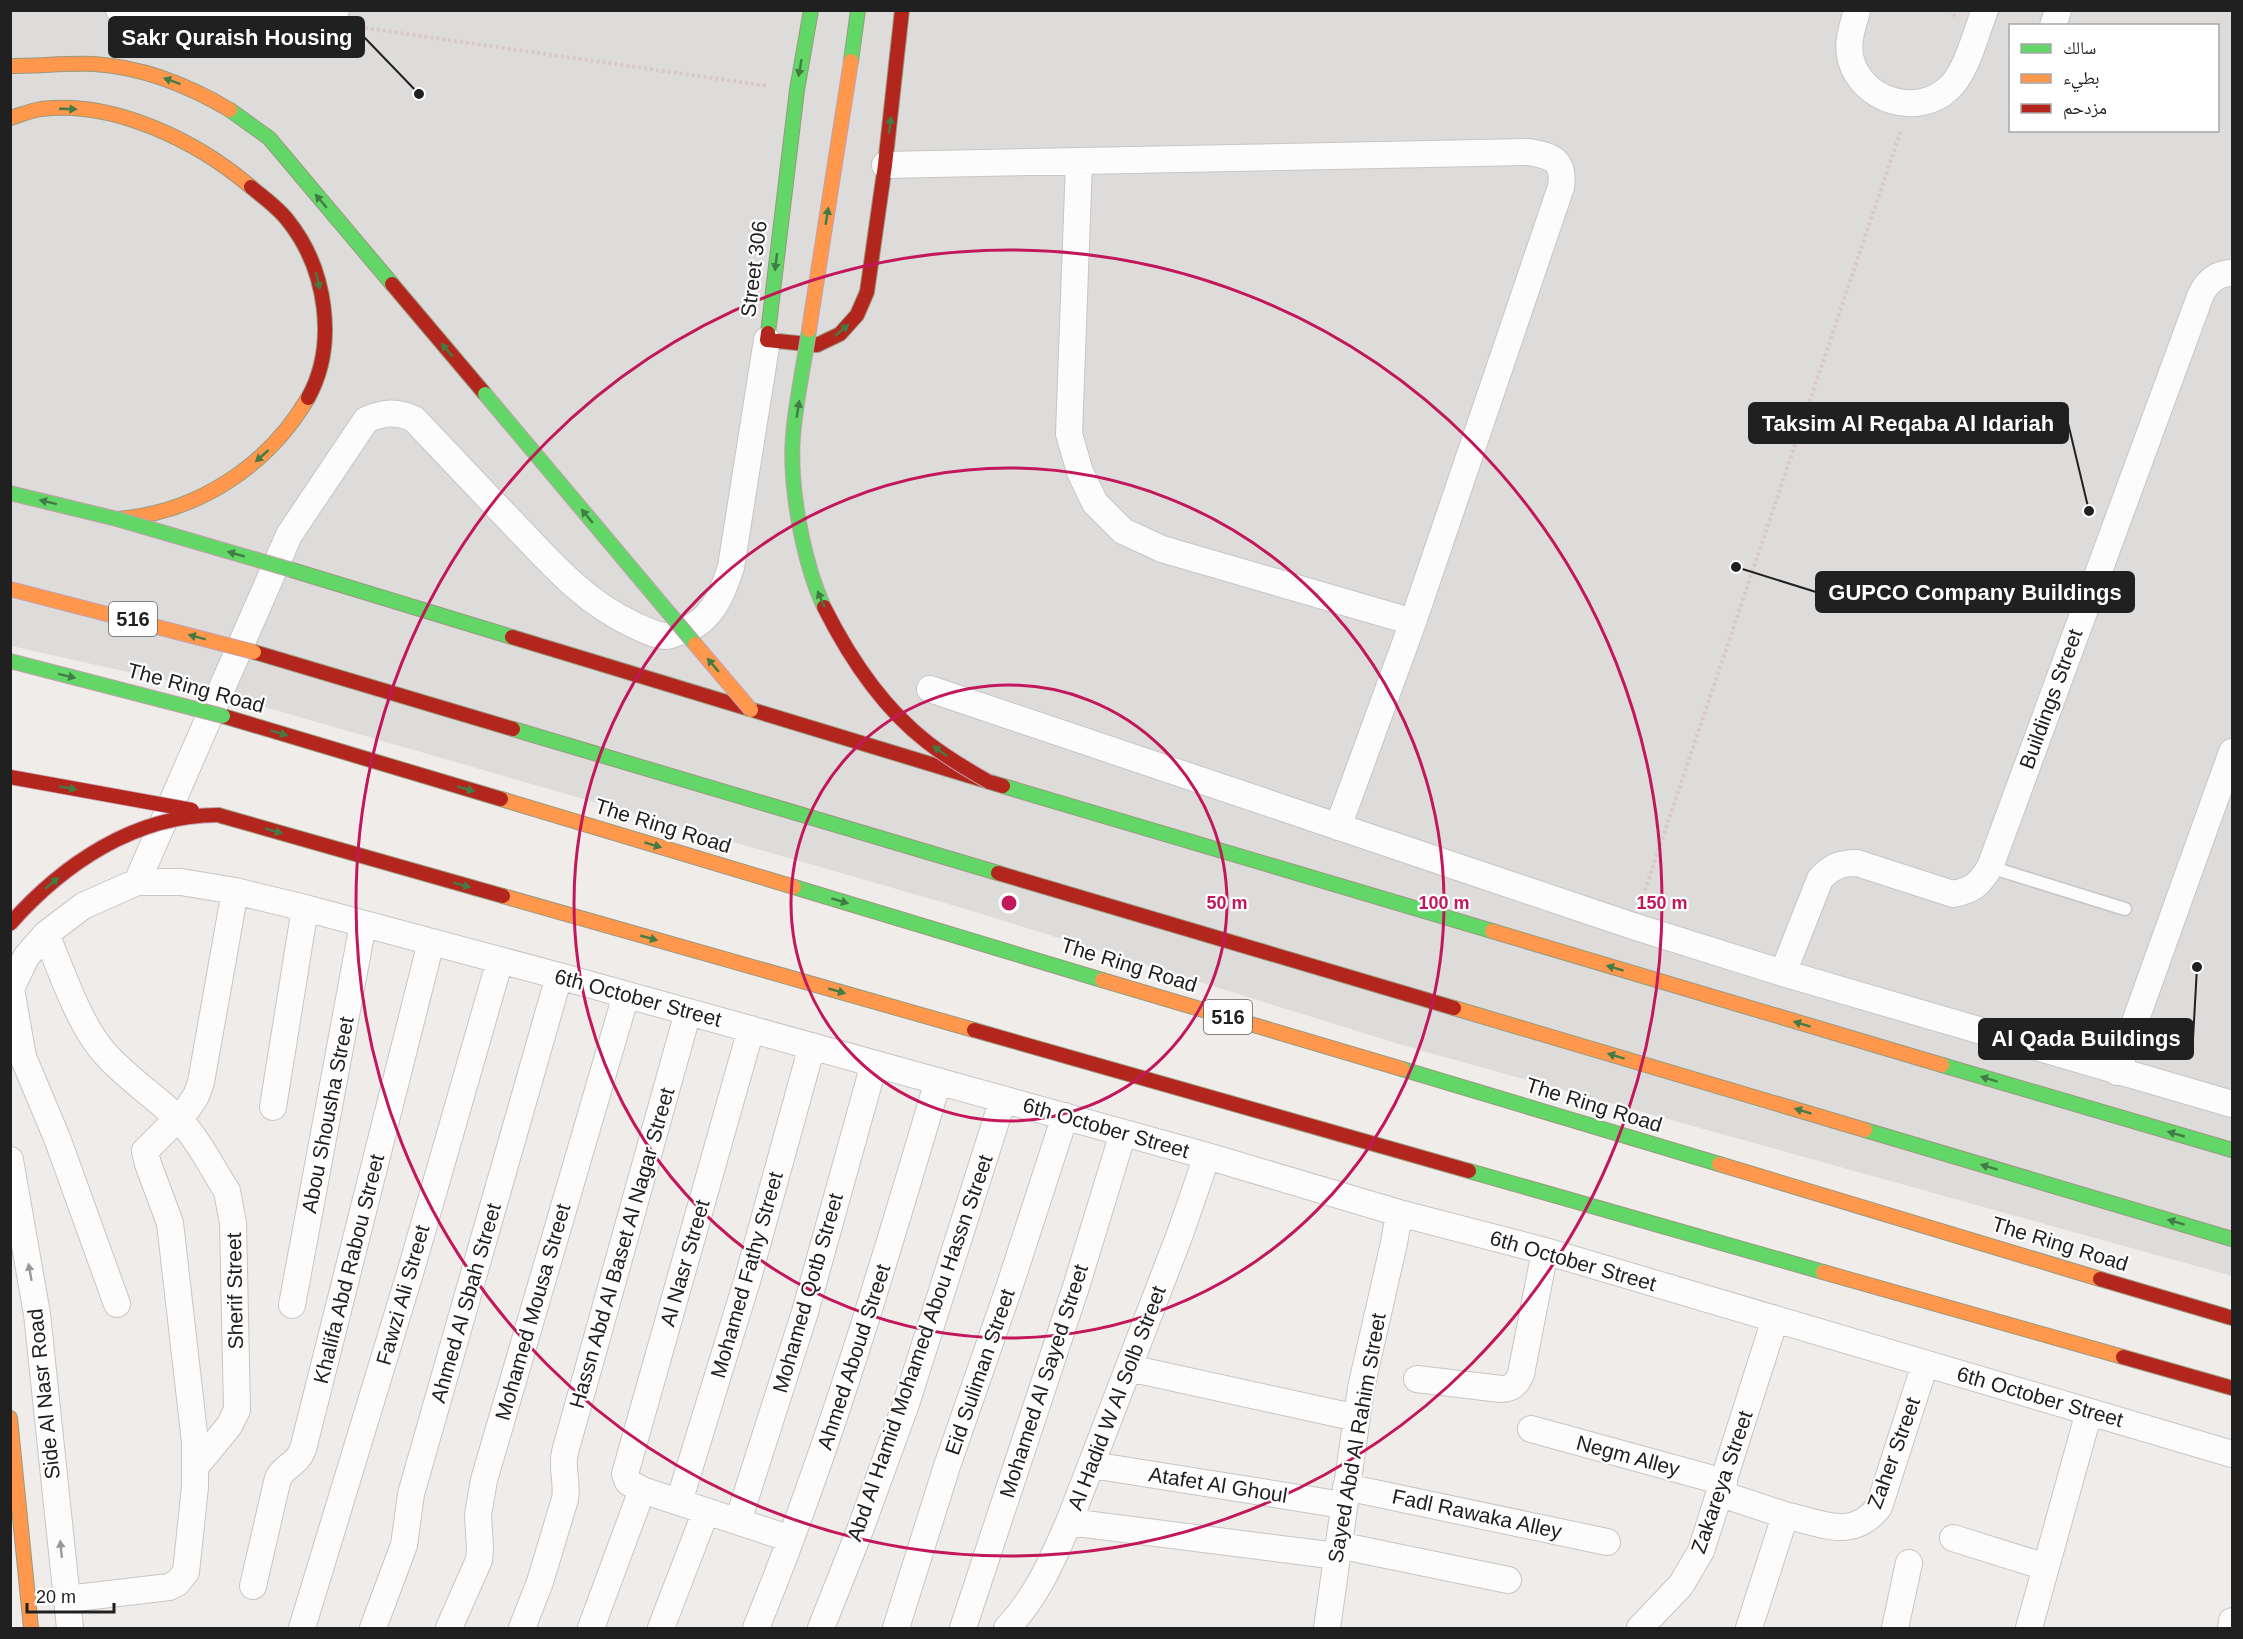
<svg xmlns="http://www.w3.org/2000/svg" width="2243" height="1639" viewBox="0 0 2243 1639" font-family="Arial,'Noto Naskh Arabic',sans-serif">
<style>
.residential{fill:#dedcda;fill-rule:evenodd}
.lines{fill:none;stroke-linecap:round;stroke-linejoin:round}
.lane-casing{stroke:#c7c6c5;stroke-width:15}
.street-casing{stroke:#c7c6c5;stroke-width:28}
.fast-casing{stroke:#99997f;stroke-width:16}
.slow-casing{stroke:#99997f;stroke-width:16}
.jam-casing{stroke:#99997f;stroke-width:16}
.path{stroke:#d8c9c7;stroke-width:4;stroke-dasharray:3 3;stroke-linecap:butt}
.lane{stroke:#fdfcfc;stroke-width:12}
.street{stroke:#fdfcfc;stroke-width:26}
.fast{stroke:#63d668;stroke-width:14}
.slow{stroke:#ff974d;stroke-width:14}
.jam{stroke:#b3261e;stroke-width:14}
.fast-bridge-casing{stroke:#c59fab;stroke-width:16;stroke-linecap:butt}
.slow-bridge-casing{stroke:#c59fab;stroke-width:16;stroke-linecap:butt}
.jam-bridge-casing{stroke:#c59fab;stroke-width:16;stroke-linecap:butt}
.fast-bridge{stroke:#63d668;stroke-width:14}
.slow-bridge{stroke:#ff974d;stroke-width:14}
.jam-bridge{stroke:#b3261e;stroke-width:14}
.oneway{fill:#427b44}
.oneway2{fill:#9a9999}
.ring{fill:none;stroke:#c2185b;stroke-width:3}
.labels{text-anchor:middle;stroke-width:4.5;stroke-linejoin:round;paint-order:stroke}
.shield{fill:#fff;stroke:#636363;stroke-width:1.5}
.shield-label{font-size:20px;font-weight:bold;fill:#202020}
.street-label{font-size:21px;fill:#202020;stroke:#fff}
.centre{fill:#c2185b;stroke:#fff;stroke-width:3}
.ring-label{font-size:18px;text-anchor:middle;font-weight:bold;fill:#c2185b;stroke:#fff;stroke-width:4.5;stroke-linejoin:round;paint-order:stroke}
.leader{fill:none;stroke:#202020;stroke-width:2}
.callout-dot{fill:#202020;stroke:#fff;stroke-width:2}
.callout{fill:#202020;stroke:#202020;stroke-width:2}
.callout-label{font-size:22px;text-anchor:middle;font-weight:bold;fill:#fff}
</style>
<rect width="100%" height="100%" fill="#efece9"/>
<path class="residential" d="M11,11h2221v1265l-827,-230 -436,-136 -774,-223 -184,-41zM2010,26h208v104h-208z"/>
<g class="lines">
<defs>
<path id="lane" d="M1990,867l135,42"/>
<path id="street" d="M119,10l12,3 200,10 5,-13
M1857,10c-4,17 -11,32 -6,50 11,40 65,58 97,29 19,-17 27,-54 37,-79
M2053,26l5,-16
M1079,162l-10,272 11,38 15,31 28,28 39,18 251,73
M885,165l644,-13c23,4 36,8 32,35l-148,435 -75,205
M930,689l703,237 150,47 449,131
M137,882l152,-347 77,-115c17,-8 31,-9 48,-1 30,32 61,64 91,96 40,41 74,84 127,109 11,5 23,12 35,12 4,-1 9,-3 13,-4 31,-9 42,-37 51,-65l36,-227
M46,934c15,36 32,87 56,116 24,29 57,48 82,75 17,19 29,45 43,66l6,32 4,187 -8,16 -33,40
M1783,973l37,-94c11,-12 20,-16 37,-16l96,31c20,-4 26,-9 37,-27l211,-573c6,-12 16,-21 31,-21
M11,989l12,68 34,81 60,166
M10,991l16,-34 20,-23 37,-28 54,-24h44l54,9 70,17 254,68 648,180 192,57 146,38 687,203
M751,1029l-126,445 3,8 14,8 149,49
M2117,1072l115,-320
M273,1107l32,-199
M10,1160l27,154 33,314
M292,1305l71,-381
M1129,1368l228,50
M1417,1379l84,10c11,0 16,-5 20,-15l24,-123
M1531,1429l193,53
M1092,1465l251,40
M1346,1487l261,55
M1721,1494l67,22
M679,1502l68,-221 65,-235
M738,1521l67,-209 69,-248
M1069,1522l268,34
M1953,1538l93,29
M1338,1545l170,35
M253,1586l25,-108c8,-14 19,-13 25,-29l128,-507
M67,1599l102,-12 8,-4 9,-11 9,-85v-45l-25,-219 -22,-59 -3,-13 43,-43 8,-12 5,-14 34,-191
M302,1628l109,-358 89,-310
M373,1628l31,-83 7,-51 148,-518
M449,1628l30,-68 1,-12 -2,-33 6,-35 142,-485
M522,1628l18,-46 25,-83c3,-17 -4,-30 0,-47l123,-440
M591,1628l51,-138
M661,1628l45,-117
M756,1628c73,-178 127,-362 182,-547
M821,1628l39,-98 46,-126 97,-305
M896,1628l51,-162 62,-178 56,-172
M963,1628l113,-341 47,-154
M1007,1628c29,-30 45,-67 62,-106l111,-288 27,-78
M1327,1628l34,-240 33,-145 5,-30
M1640,1628l41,-43 20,-34 74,-232
M1749,1628l35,-109 4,-3c35,7 64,25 91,-9l46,-143
M1895,1628l14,-65
M2029,1628l60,-216
M2231,1628l1,-7"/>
<path id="fast" d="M851,61l7,-51
M230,110l39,28 123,146
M768,333l29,-243 14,-80
M292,570l220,67
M513,729l485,144
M1003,786l489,145
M794,887l308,93
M1942,1065l290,85
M1402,1069l317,95
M1865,1130l367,109
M1469,1171l354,101"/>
<path id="slow" d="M10,66c28,0 56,-3 84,-2 49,3 94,21 136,46
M10,118c10,-3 20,-7 31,-9 73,-9 156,32 210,78
M117,519c80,-6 151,-53 191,-121
M501,799l293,88
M503,896l471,134
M1492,931l450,134
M1102,980l300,89
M1454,1008l411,122
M1719,1164l381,115
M1823,1272l300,85
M10,1418l21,210"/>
<path id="jam" d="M251,187c13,11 28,21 38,35 37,47 49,122 19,176
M392,284l93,110
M768,333l-1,7 50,5 23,-11 17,-19 10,-23 18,-127 17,-155
M512,637l491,149
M254,652l259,77
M223,716l278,83
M218,815l285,81
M998,873l456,135
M974,1030l495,141
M2100,1279l132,39
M2123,1357l109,31"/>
</defs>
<use href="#lane" class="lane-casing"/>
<use href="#street" class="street-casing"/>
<use href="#fast" class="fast-casing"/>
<use href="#slow" class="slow-casing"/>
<use href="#jam" class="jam-casing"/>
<path class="path" d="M1949,10l6,6
M359,27l408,59
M1641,902l260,-772"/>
<use href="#lane" class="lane"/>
<use href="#street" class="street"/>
<use href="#fast" class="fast"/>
<use href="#slow" class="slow"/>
<use href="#jam" class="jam"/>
<defs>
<path id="fast-bridge" d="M809,330c-5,35 -13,70 -16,106 -4,50 10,125 31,171
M485,394l210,250
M10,493l107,26 175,51
M10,661l213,55"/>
<path id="slow-bridge" d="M809,330l42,-269
M10,589l244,63
M695,644l56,66"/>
<path id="jam-bridge" d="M824,607c26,52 58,100 103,135 19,15 41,28 62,40
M10,777l182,33
M10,924c53,-60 125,-109 208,-109"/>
</defs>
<use href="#fast-bridge" class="fast-bridge-casing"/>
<use href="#slow-bridge" class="slow-bridge-casing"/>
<use href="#jam-bridge" class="jam-bridge-casing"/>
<use href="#fast-bridge" class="fast-bridge"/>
<use href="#slow-bridge" class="slow-bridge"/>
<use href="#jam-bridge" class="jam-bridge"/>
</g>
<defs><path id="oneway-solid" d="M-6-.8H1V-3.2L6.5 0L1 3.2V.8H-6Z" transform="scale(1.5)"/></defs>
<g class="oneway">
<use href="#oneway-solid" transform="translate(800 68) rotate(100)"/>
<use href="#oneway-solid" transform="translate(172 81) rotate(-160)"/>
<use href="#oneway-solid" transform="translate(68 109) rotate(2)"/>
<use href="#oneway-solid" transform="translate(890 125) rotate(-84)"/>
<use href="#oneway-solid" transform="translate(321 201) rotate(-130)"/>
<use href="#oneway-solid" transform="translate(827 216) rotate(-81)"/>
<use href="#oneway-solid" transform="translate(776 262) rotate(97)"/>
<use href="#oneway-solid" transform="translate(318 281) rotate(77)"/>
<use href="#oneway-solid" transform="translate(842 330) rotate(-40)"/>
<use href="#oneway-solid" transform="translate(447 350) rotate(-130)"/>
<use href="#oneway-solid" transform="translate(798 409) rotate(-81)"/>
<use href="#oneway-solid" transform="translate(262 456) rotate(138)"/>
<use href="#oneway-solid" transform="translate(48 502) rotate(-166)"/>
<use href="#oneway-solid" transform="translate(587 516) rotate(-130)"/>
<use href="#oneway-solid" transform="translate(236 554) rotate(-164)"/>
<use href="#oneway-solid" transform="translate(821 599) rotate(-114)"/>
<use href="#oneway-solid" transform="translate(197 637) rotate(-165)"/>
<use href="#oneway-solid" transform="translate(713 665) rotate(-130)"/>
<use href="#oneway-solid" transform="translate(67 676) rotate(14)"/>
<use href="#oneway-solid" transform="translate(279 733) rotate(17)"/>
<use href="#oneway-solid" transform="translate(940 751) rotate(-144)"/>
<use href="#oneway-solid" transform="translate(68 788) rotate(10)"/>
<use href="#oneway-solid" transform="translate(466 789) rotate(17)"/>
<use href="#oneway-solid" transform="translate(274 831) rotate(16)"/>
<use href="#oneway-solid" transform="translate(653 845) rotate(17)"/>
<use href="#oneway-solid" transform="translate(52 883) rotate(-40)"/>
<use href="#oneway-solid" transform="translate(462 885) rotate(16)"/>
<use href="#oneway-solid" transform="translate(840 901) rotate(17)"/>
<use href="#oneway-solid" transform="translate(649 938) rotate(16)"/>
<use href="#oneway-solid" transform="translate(1615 968) rotate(-163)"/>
<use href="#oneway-solid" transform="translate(837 991) rotate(16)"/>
<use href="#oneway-solid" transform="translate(1802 1024) rotate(-163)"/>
<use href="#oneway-solid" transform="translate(1616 1056) rotate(-163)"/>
<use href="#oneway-solid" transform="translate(1989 1079) rotate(-163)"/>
<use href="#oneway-solid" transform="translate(1803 1111) rotate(-163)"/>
<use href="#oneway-solid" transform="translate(2176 1134) rotate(-164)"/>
<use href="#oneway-solid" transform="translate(1989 1167) rotate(-163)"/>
<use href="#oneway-solid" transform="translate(2176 1222) rotate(-163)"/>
</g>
<g class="oneway2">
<use href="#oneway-solid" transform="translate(30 1272) rotate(-100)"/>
<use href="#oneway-solid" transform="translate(61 1549) rotate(-96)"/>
</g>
<g class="ring">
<circle cx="1009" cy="903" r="218"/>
<circle cx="1009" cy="903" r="435"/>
<circle cx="1009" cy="903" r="653"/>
</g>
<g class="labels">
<g class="shield">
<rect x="109" y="602" width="48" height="34" rx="4.5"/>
<rect x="1204" y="1000" width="48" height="34" rx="4.5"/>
</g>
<g class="shield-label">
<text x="133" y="626">516</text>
<text x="1228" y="1024">516</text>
</g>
<g class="street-label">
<text transform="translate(754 269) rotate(-83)" y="7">Street 306</text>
<text transform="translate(196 688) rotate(15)" y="7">The Ring Road</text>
<text transform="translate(2051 699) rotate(-70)" y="7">Buildings Street</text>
<text transform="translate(663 826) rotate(17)" y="7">The Ring Road</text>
<text transform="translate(1129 965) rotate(17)" y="7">The Ring Road</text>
<text transform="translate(638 998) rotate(15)" y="7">6th October Street</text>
<text transform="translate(1594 1105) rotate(17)" y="7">The Ring Road</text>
<text transform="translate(328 1115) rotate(-79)" y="7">Abou Shousha Street</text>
<text transform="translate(1106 1128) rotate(16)" y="7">6th October Street</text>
<text transform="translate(2060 1244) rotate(17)" y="7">The Ring Road</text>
<text transform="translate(622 1248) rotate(-74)" y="7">Hassn Abd Al Baset Al Nagar Street</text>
<text transform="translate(1573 1261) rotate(16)" y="7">6th October Street</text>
<text transform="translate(685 1263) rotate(-74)" y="7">Al Nasr Street</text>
<text transform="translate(349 1269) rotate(-76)" y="7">Khalifa Abd Rabou Street</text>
<text transform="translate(747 1275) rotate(-74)" y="7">Mohamed Fathy Street</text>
<text transform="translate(235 1291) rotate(-91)" y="7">Sherif Street</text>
<text transform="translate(808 1293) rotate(-74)" y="7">Mohamed Qotb Street</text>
<text transform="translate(403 1295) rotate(-74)" y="7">Fawzi Ali Street</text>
<text transform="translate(466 1303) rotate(-74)" y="7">Ahmed Al Sbah Street</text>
<text transform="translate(533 1312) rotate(-74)" y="7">Mohamed Mousa Street</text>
<text transform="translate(920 1348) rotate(-71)" y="7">Abd Al Hamid Mohamed Abou Hassn Street</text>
<text transform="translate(854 1357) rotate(-72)" y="7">Ahmed Aboud Street</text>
<text transform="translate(980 1372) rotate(-71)" y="7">Eid Suliman Street</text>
<text transform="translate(1044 1381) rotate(-72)" y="7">Mohamed Al Sayed Street</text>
<text transform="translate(44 1394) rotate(-96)" y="7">Side Al Nasr Road</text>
<text transform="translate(2040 1397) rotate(16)" y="7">6th October Street</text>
<text transform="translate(1117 1398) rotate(-69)" y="7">Al Hadid W Al Solb Street</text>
<text transform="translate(1357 1438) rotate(-80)" y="7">Sayed Abd Al Rahim Street</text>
<text transform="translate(1894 1453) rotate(-70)" y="7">Zaher Street</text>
<text transform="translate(1628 1456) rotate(15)" y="7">Negm Alley</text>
<text transform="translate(1722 1482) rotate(-71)" y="7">Zakareya Street</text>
<text transform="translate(1218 1485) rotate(9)" y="7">Atafet Al Ghoul</text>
<text transform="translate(1477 1514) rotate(12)" y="7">Fadl Rawaka Alley</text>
</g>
</g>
<circle cx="1009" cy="903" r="9" class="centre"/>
<g class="ring-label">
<text x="1227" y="909">50 m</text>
<text x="1444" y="909">100 m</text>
<text x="1662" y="909">150 m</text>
</g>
<path class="leader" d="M419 94L364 37M2089 511L2068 423M1736 567L1816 592M2197 967L2193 1039"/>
<g class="callout-dot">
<circle cx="419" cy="94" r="6"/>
<circle cx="2089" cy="511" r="6"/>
<circle cx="1736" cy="567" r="6"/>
<circle cx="2197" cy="967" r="6"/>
</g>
<g class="callout">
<rect x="109" y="17" width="255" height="40" rx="6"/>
<rect x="1749" y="403" width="319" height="40" rx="6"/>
<rect x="1816" y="572" width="318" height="40" rx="6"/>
<rect x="1979" y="1019" width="214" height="40" rx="6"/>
</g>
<g class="callout-label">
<text x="237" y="45">Sakr Quraish Housing</text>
<text x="1908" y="431">Taksim Al Reqaba Al Idariah</text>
<text x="1975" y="600">GUPCO Company Buildings</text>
<text x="2086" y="1046">Al Qada Buildings</text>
</g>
<rect width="2243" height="1639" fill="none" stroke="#202020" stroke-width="24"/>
<rect x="2009" y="24" width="210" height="108" fill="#ffffff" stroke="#a6a6a6" stroke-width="1.5"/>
<rect x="2021" y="44" width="30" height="9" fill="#63d668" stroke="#a6a6a6" stroke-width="1.5"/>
<text x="2063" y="54" font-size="18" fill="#202020">سالك</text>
<rect x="2021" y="74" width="30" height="9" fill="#ff974d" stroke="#a6a6a6" stroke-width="1.5"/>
<text x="2063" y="84" font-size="18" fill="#202020">بطيء</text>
<rect x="2021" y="104" width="30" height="9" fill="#b3261e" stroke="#a6a6a6" stroke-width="1.5"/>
<text x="2063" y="114" font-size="18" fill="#202020">مزدحم</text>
<path d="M27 1603v9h87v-9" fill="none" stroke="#202020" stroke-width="3"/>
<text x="36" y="1603" font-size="18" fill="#202020" stroke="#ffffff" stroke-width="4.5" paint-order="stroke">20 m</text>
</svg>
